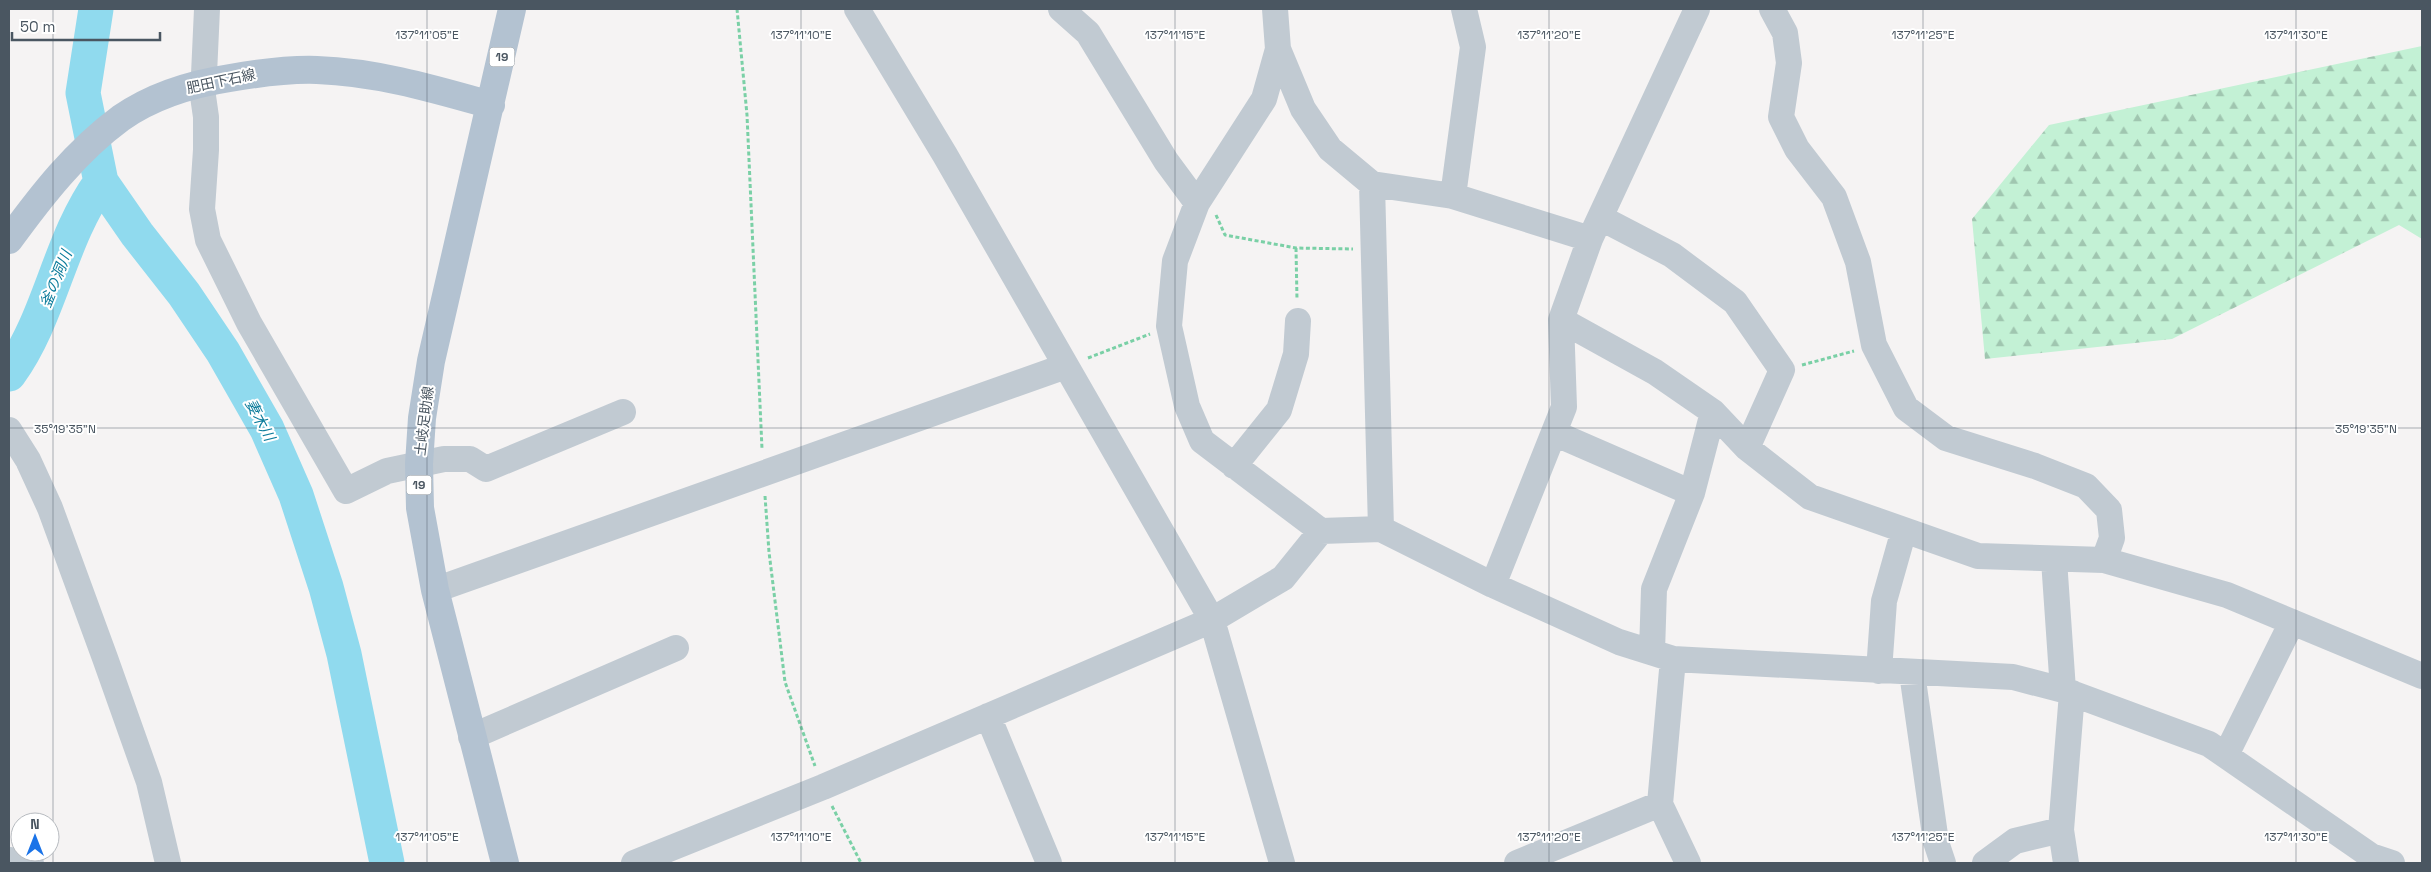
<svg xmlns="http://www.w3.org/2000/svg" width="2431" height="872" viewBox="0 0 2431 872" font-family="'Space Grotesk','Noto Sans JP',sans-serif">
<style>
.forest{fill:url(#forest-firs)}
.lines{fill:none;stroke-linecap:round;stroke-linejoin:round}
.river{stroke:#90daee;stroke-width:35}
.path{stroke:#7ad0a6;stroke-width:3;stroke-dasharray:4 2.5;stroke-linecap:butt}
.minor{stroke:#c1cad2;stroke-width:26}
.major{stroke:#b3c2d1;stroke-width:28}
.ticks{fill:none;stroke:#4a5661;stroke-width:1;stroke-opacity:0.45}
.labels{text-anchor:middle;stroke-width:4;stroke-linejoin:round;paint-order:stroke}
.shield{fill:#fff;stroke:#808990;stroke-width:1}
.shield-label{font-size:12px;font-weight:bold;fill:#4a5661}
.street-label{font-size:14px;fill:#4a5661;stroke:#fff}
.water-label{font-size:15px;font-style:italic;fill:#0c7c9b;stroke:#fff}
.ticks-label{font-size:12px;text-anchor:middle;fill:#4a5661;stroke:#fff;stroke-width:4;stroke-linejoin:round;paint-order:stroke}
</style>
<defs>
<pattern id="forest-firs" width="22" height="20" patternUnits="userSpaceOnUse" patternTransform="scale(1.25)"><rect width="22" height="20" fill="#c3f1d5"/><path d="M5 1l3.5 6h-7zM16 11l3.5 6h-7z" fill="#a0c6b0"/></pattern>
</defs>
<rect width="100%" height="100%" fill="#f5f3f3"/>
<path class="forest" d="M2422,46v193l-23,-14 -227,114 -187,20 -13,-140 77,-94z"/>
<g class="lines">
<path class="river" d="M96,9l-13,84 18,89 36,52 47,60 39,58 44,77 29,66 30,92 18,67 43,209
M9,374c42,-58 50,-134 92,-192"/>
<path class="path" d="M737,9l10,106 15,334
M1216,215l9,20 71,13 57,1
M1296,248l1,52
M1088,358l62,-24
M1802,365l52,-14
M765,496l4,56 16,130 30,84
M832,806l29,57"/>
<path class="minor" d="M207,9l-4,87 3,21v33l-4,59 6,31 41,83 97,168 41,-20 57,-12h26l16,10 137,-57
M857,9l88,146 267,465 70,243
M1061,9l27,24 78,128 31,42
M1275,9l3,40 -14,50 -67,104 -22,58 -6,65 18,80 15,35 119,90 60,-2 112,56 126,57 54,17 340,18 50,13 146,54 162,112 21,7
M1772,9l13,24 4,30 -8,54 16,32 37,48 24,65 16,83 32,63 40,30 89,28 51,20 23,24 3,28 -8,22
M1278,49l25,60 27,40 42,35 81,12 137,43
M1372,184l9,345
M1453,196l20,-149 -9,-38
M1601,218l71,37 63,47 47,68 -35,78
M1561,320l94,52 58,40 34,36 63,49 168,59 126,4 123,35 195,81
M9,430l19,30 22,48 55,150 44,124 19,81
M1554,433l138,60
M1234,466l45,-56 17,-56 2,-33
M2054,560l9,130
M1493,585l71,-178 -3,-87 29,-81 107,-230
M435,590l631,-224
M1652,652l2,-63 38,-96 21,-81
M1673,659l-13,145 28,59
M1879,671l5,-70 20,-71
M1912,673l24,169 7,21
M988,716l61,147
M471,737l205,-89
M2226,755l66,-133
M9,860l22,3
M634,863l189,-76 389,-167 71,-42 38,-47
M1517,863l143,-59
M1985,863l30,-22 46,-11
M2066,863l-5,-33 11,-137"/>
<path class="major" d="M9,240c32,-44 67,-89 112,-122 33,-23 70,-34 109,-40 29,-5 58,-9 87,-8 60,2 117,19 174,35
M505,863l-70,-273 -15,-82 -1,-44 3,-46 9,-57 81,-352"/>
</g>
<path class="ticks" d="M53,9v854M427,9v854M801,9v854M1175,9v854M1549,9v854M1923,9v854M2296,9v854M9,428h2413"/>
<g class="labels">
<g class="shield">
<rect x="489.5" y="47.5" width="25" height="19" rx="4"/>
<rect x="406.5" y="475.5" width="25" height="19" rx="4"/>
</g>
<g class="shield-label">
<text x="502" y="61">19</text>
<text x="419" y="489">19</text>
</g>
<g class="street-label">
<text transform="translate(221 81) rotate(-12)" y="5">肥田下石線</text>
<text transform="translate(424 421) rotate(-83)" y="5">土岐足助線</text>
</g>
<g class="water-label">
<text transform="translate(56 279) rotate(-68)" y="5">釜の洞川</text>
<text transform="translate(260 420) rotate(62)" y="5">妻木川</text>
</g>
</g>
<g class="ticks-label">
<text x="427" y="39">137°11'05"E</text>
<text x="801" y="39">137°11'10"E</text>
<text x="1175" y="39">137°11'15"E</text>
<text x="1549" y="39">137°11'20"E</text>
<text x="1923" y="39">137°11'25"E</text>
<text x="2296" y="39">137°11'30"E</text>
<text x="65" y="433">35°19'35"N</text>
<text x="2366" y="433">35°19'35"N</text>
<text x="427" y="841">137°11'05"E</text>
<text x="801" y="841">137°11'10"E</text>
<text x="1175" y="841">137°11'15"E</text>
<text x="1549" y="841">137°11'20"E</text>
<text x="1923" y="841">137°11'25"E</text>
<text x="2296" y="841">137°11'30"E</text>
</g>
<rect width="2431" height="872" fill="none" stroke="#4a5661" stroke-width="20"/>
<g transform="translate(35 837)"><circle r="24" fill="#ffffff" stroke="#b7bbc0"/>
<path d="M0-4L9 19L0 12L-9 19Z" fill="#1a73e8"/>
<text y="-8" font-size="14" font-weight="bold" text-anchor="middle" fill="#4a5661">N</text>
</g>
<path d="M12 32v8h148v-8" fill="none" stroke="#4a5661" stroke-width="2.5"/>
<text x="20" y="32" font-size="15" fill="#4a5661" stroke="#ffffff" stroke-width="4" paint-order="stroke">50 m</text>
</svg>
